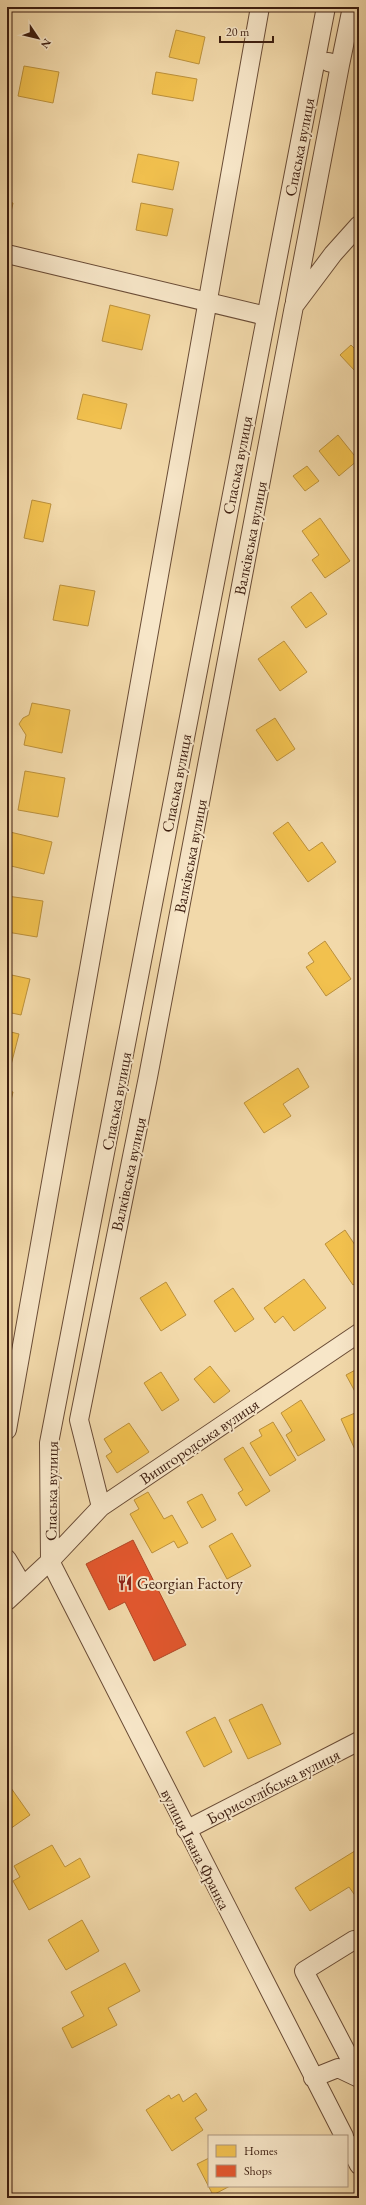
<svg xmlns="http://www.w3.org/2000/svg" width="366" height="2205" viewBox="0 0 366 2205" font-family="'EB Garamond',serif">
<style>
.homes{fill:#f2c14e;stroke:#bb903b}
.shops{fill:#e4572e;stroke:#b24625}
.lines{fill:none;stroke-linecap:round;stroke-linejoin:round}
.minor-casing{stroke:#6a4c36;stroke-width:20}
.minor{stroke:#f7e6c8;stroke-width:18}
.labels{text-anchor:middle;stroke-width:4;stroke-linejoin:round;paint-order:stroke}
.street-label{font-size:16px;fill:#3c1d0f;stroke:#f7e6c8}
.poi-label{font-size:16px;fill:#3c1d0f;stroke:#f7e6c8;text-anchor:start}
</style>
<rect width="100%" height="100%" fill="#f2d9aa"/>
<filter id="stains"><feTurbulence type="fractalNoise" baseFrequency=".005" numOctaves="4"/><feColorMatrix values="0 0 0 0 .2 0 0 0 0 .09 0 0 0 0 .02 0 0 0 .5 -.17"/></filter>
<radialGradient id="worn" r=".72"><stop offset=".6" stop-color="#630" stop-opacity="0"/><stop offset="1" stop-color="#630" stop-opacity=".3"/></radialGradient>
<path class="homes" d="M176,30l29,7 -6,27 -30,-7z
M24,66l35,6 -6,31 -35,-7z
M156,72l41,7 -4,22 -41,-7z
M138,154l41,8 -6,28 -41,-8z
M7,202l6,1 -6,27z
M141,203l32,6 -6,27 -31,-6z
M110,305l40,10 -8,35 -40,-9z
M351,345l8,8v14l-4,4 -15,-16z
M83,394l44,10 -6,25 -44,-10z
M338,435l20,25 -19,16 -20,-25z
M307,466l12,15 -14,10 -12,-15z
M32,500l19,4 -8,38 -19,-4z
M320,518l30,43 -25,17 -13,-18 7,-5 -17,-24z
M60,585l35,6 -7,35 -35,-6z
M311,592l16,22 -21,14 -15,-21z
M284,641l23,31 -27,19 -22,-32z
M32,703l38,7 -8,43 -38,-8 2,-10 -7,-11 4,-6 6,-3z
M275,718l20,31 -18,12 -21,-31z
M25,771l40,7 -7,39 -40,-7z
M288,822l21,29 13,-9 14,20 -28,20 -35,-49z
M10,832l42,10 -8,32 -37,-9v-20z
M7,896l36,5 -6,36 -30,-5z
M325,941l26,38 -25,17 -20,-29 8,-5 -6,-9z
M7,974l23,5 -9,36 -14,-3z
M7,1031l12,3 -8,31 -4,-1z
M298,1068l11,19 -26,17 8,12 -27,17 -20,-30z
M7,1091l6,1 -6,25z
M345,1230l14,21v30l-6,4 -28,-41z
M304,1279l22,29 -32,23 -11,-15 -8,7 -11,-15z
M166,1282l20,33 -25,16 -21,-33z
M233,1288l21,31 -19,13 -21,-31z
M210,1366l20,25 -16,12 -20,-24z
M359,1368v31l-13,-24z
M161,1372l18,28 -17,11 -18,-28z
M301,1400l24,40 -27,16 -12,-21 6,-4 -11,-18z
M355,1413l4,9v31l-2,1 -16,-35z
M273,1422l23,38 -26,16 -20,-33 12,-7 -3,-6z
M129,1423l20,29 -32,21 -11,-17 6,-4 -8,-13z
M243,1447l27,44 -24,15 -8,-13 5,-3 -19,-31z
M148,1492l16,27 8,-4 16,28 -10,5 -4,-7 -22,12 -22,-39 9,-5 -5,-9z
M202,1494l14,26 -14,8 -15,-26z
M232,1533l19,33 -24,13 -18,-33z
M262,1704l19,40 -33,15 -19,-39z
M215,1717l17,35 -28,15 -18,-35z
M11,1788l19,27 -23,16v-40z
M52,1845l13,22 15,-9 10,19 -61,33 -16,-29 7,-4 -6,-11z
M358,1849l1,52 -10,-14 -39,24 -15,-23z
M82,1920l17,31 -33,19 -18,-30z
M125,1963l15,28 -32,17 9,17 -45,23 -10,-20 22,-12 -13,-24z
M196,2093l11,17 -12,8 8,12 -31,21 -26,-41 23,-15 2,4 8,-5 4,8z
M209,2158v28h21l-17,9 -16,-31z"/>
<path class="shops" d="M133,1540l53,105 -32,16 -29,-59 -16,8 -23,-46z"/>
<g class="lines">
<defs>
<path id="minor" d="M326,7l-277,1436 1,118 294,575
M328,62l12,3 12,-58
M7,254l259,62
M295,301l45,-236
M7,1430l253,-1423
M101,1507l-22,-87 69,-343 146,-771 39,-52 26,-29
M7,1559l16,27
M7,1601l43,-40 51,-54 258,-174
M186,1830l173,-89
M354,1940l-50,31 55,105
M313,2078l25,-10 21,10
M347,2142l12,23"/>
</defs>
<use href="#minor" class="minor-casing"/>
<use href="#minor" class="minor"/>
</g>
<defs>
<symbol id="restaurant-bare" viewBox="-9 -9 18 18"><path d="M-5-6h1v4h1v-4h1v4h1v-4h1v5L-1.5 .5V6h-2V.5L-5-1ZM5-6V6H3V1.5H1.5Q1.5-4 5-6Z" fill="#8f2418" stroke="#f7e6c8" stroke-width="2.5" paint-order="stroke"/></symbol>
</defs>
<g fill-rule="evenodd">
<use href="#restaurant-bare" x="114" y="1572" width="22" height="22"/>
</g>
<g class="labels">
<g class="street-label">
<text transform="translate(299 147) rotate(-79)" y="6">Спаська вулиця</text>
<text transform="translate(237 465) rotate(-79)" y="6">Спаська вулиця</text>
<text transform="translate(250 538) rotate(-79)" y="6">Валківська вулиця</text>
<text transform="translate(176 783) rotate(-79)" y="6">Спаська вулиця</text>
<text transform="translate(190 856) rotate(-79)" y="6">Валківська вулиця</text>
<text transform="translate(116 1101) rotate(-79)" y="6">Спаська вулиця</text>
<text transform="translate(128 1174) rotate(-78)" y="6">Валківська вулиця</text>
<text transform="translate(199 1441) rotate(-34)" y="6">Вишгородська вулиця</text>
<text transform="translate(51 1491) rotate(-89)" y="6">Спаська вулиця</text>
<text transform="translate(273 1786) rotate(-27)" y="6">Борисоглібська вулиця</text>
<text transform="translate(196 1849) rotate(63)" y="6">вулиця Івана Франка</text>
</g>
<g class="poi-label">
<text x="137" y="1589">Georgian Factory</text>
</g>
</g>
<rect width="366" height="2205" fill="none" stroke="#f2d9aa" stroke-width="24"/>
<rect x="8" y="8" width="350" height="2189" fill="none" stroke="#3c1d0f" stroke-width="2"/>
<rect x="12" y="12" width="342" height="2181" fill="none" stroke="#3c1d0f"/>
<rect x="208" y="2135" width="140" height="52" fill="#f7e6c8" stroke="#ac967e"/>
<rect x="216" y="2145" width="20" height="12" fill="#f2c14e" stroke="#ac967e"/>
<text x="244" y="2155" font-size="12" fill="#3c1d0f">Homes</text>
<rect x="216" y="2165" width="20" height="12" fill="#e4572e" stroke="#ac967e"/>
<text x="244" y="2175" font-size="12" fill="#3c1d0f">Shops</text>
<g transform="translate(38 38) rotate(125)" stroke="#f7e6c8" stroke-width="3" paint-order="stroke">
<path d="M0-3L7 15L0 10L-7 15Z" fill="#3c1d0f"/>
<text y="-6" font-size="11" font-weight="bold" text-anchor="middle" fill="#3c1d0f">N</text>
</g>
<path d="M220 36v6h53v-6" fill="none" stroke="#3c1d0f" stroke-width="2"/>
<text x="226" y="36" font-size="12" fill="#3c1d0f" stroke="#f7e6c8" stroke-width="3" paint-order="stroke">20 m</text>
<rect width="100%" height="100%" filter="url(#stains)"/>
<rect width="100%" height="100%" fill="url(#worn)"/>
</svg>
